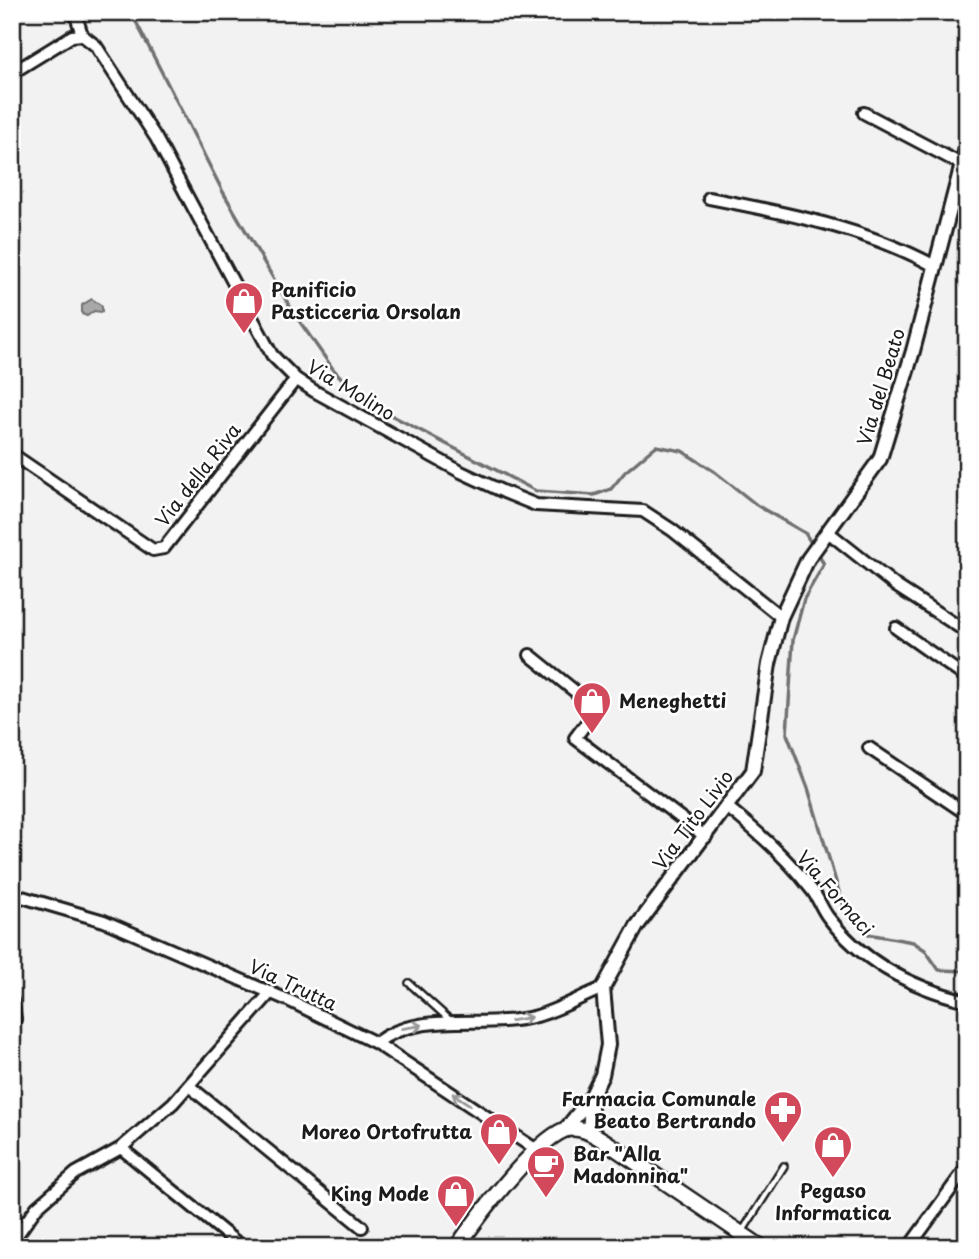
<svg xmlns="http://www.w3.org/2000/svg" width="979" height="1259" viewBox="0 0 979 1259" font-family="'Playpen Sans',sans-serif">
<style>
.water{fill:#a8a8a8;stroke:#707070;stroke-width:2}
.lines{fill:none;stroke-linecap:round;stroke-linejoin:round}
.stream{stroke:#707070;stroke-width:3.5}
.service-casing{stroke:#1c1c1c;stroke-width:10}
.minor-casing{stroke:#1c1c1c;stroke-width:16}
.tertiary-casing{stroke:#1c1c1c;stroke-width:18}
.secondary-casing{stroke:#1c1c1c;stroke-width:19}
.service{stroke:#fff;stroke-width:5}
.minor{stroke:#fff;stroke-width:10}
.tertiary{stroke:#fff;stroke-width:12}
.secondary{stroke:#fff;stroke-width:14}
.oneway{stroke:#999}
.labels{text-anchor:middle;stroke-width:5;stroke-linejoin:round;paint-order:stroke}
.poi-label{font-size:19px;font-weight:bold;fill:#1c1c1c;stroke:#fff;text-anchor:start}
.street-label{font-size:19px;fill:#1c1c1c;stroke:#fff}
</style>
<rect width="100%" height="100%" fill="#f2f2f2"/>
<filter id="ink" filterUnits="userSpaceOnUse"><feTurbulence type="fractalNoise" baseFrequency=".0143" numOctaves="2"/><feDisplacementMap in="SourceGraphic" scale="14" xChannelSelector="R" yChannelSelector="G"/><feConvolveMatrix kernelMatrix="1 2 1 2 8 2 1 2 1" color-interpolation-filters="sRGB"/></filter>
<g filter="url(#ink)">
<path class="water" d="M92,299l10,7v6l-8,-1 -7,5 -5,-2v-9z"/>
<g class="lines">
<path class="stream" d="M131,12l92,180 70,120 40,57 29,31 174,91 58,4 17,-6 14,-17 31,-26 26,5 33,21 43,34 47,27 8,13
M817,553l7,11 -20,35 -11,41 -6,94 21,54 37,124 23,22 45,8 12,8 14,20 28,1"/>
<defs>
<path id="service" d="M409,983l42,38
M742,1232l42,-66"/>
<path id="minor" d="M75,12l7,23
M12,73l60,-37 10,-1 14,11 60,92 116,217 24,24 18,12 147,81 43,20 32,13 107,6 29,19 109,87
M864,113l97,51
M709,198c77,15 155,30 224,67
M12,454l141,96 11,-2 132,-169
M828,532l68,54 71,46
M896,628l71,50
M530,655l67,54 -22,29 131,99
M869,748l98,66
M727,807c30,24 60,51 84,82 7,8 10,19 17,28 34,45 85,71 139,84
M12,894l92,27 186,80 86,42 162,108
M12,1001l3,18 -3,5
M376,1043c42,-33 107,-14 157,-26 24,-6 47,-20 70,-29
M189,1086l173,141
M121,1148l121,99
M12,1242l25,-35 39,-34 45,-25 52,-45 98,-111
M909,1247l58,-80"/>
<path id="tertiary" d="M565,1130l27,-34
M589,1131l3,-36 10,-20 6,-30 -5,-57 34,-62 116,-155 16,-107 12,-47 27,-58 72,-100 33,-108 54,-206"/>
<path id="secondary" d="M457,1247c20,-29 76,-104 107,-117 16,-6 32,6 45,14l152,103"/>
</defs>
<use href="#service" class="service-casing"/>
<use href="#minor" class="minor-casing"/>
<use href="#tertiary" class="tertiary-casing"/>
<use href="#secondary" class="secondary-casing"/>
<use href="#service" class="service"/>
<use href="#minor" class="minor"/>
<use href="#tertiary" class="tertiary"/>
<use href="#secondary" class="secondary"/>
</g>
<defs><path id="oneway-shaft" d="M-6 0H5M1.5-3L5.5 0L1.5 3" fill="none" stroke-width="1.6" stroke-linecap="round" stroke-linejoin="round" transform="scale(1.75)"/></defs>
<g class="oneway">
<use href="#oneway-shaft" transform="translate(521 1019) rotate(-10)"/>
<use href="#oneway-shaft" transform="translate(412 1027) rotate(-9)"/>
<use href="#oneway-shaft" transform="translate(461 1099) rotate(-147)"/>
</g>
</g>
<defs>
<symbol id="shop-pin" viewBox="-11 -11 22 30"><path d="M0 17L-7.5 6A9.5 9.5 0 1 1 7.5 6Z" fill="#d1495b" stroke="#fff"/><path d="M-5-2.5h2.3a2.7 3.5 0 0 1 5.4 0H5L5.5 6h-11ZM-1.5-2.5h3a1.5 2.3 0 0 0-3 0Z" fill="#fff"/></symbol>
<symbol id="pharmacy-pin" viewBox="-11 -11 22 30"><path d="M0 17L-7.5 6A9.5 9.5 0 1 1 7.5 6Z" fill="#d1495b" stroke="#fff"/><path d="M-2-6h4v4h4v4h-4v4h-4v-4h-4v-4h4Z" fill="#fff"/></symbol>
<symbol id="cafe-pin" viewBox="-11 -11 22 30"><path d="M0 17L-7.5 6A9.5 9.5 0 1 1 7.5 6Z" fill="#d1495b" stroke="#fff"/><path d="M-5.5-4.5H6V0H3Q3 3.5 0 3.5H-2.5Q-5.5 3.5-5.5 0ZM3-3.2v2h1.7v-2ZM-6 4.5H4V6H-6Z" fill="#fff"/></symbol>
</defs>
<g fill-rule="evenodd">
<use href="#shop-pin" x="222" y="279" width="44" height="60"/>
<use href="#shop-pin" x="570" y="679" width="44" height="60"/>
<use href="#pharmacy-pin" x="761" y="1088" width="44" height="60"/>
<use href="#shop-pin" x="477" y="1110" width="44" height="60"/>
<use href="#shop-pin" x="811" y="1123" width="44" height="60"/>
<use href="#cafe-pin" x="524" y="1143" width="44" height="60"/>
<use href="#shop-pin" x="434" y="1172" width="44" height="60"/>
</g>
<g class="labels">
<g class="poi-label">
<text x="271" y="297">Panificio<tspan x="271" dy="22">Pasticceria Orsolan</tspan></text>
<text x="619" y="708">Meneghetti</text>
<text x="756" y="1106" text-anchor="end">Farmacia Comunale<tspan x="756" dy="22">Beato Bertrando</tspan></text>
<text x="472" y="1139" text-anchor="end">Moreo Ortofrutta</text>
<text x="573" y="1161">Bar "Alla<tspan x="573" dy="22">Madonnina"</tspan></text>
<text x="833" y="1198" text-anchor="middle">Pegaso<tspan x="833" dy="22">Informatica</tspan></text>
<text x="429" y="1201" text-anchor="end">King Mode</text>
</g>
<g class="street-label">
<text transform="translate(881 387) rotate(-73)" y="7">Via del Beato</text>
<text transform="translate(351 390) rotate(31)" y="7">Via Molino</text>
<text transform="translate(198 475) rotate(-52)" y="7">Via della Riva</text>
<text transform="translate(693 820) rotate(-53)" y="7">Via Tito Livio</text>
<text transform="translate(835 893) rotate(49)" y="7">Via Fornaci</text>
<text transform="translate(293 985) rotate(25)" y="7">Via Trutta</text>
</g>
</g>
<rect width="979" height="1259" fill="none" stroke="#fff" stroke-width="42"/>
<rect x="21" y="21" width="937" height="1217" fill="none" stroke="#1c1c1c" stroke-width="2.5" filter="url(#ink)"/>
</svg>
